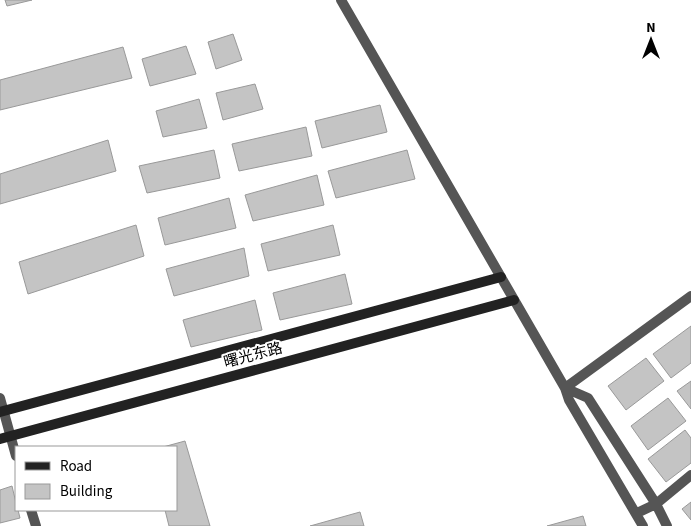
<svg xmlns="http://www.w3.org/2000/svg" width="691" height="526" viewBox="0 0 691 526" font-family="'Source Sans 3','Noto Sans SC',sans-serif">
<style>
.building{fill:#c4c4c4;stroke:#999}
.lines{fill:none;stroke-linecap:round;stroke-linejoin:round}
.street{stroke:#555;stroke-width:10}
.secondary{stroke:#222;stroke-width:10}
.labels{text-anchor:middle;stroke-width:4;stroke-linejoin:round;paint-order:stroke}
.street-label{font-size:15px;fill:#000;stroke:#fff}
</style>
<rect width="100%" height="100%" fill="#fff"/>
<path class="building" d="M5,0h27l-25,6z
M233,34l9,26 -26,9 -8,-27z
M186,46l10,28 -46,12 -8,-27z
M123,47l9,31 -132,32v-30z
M255,84l8,25 -40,11 -7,-27z
M199,99l8,29 -44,9 -7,-26z
M380,105l7,27 -65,16 -7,-27z
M306,127l6,29 -73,15 -7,-27z
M108,140l8,31 -116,33v-30z
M214,150l6,28 -73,15 -8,-27z
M407,150l8,29 -79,19 -8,-27z
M317,175l7,30 -71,16 -8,-26z
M229,198l7,30 -71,17 -7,-27z
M136,225l8,31 -116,38 -9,-32z
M333,225l7,30 -72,16 -7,-27z
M244,248l5,28 -75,20 -8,-27z
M345,274l7,30 -72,16 -7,-27z
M255,300l7,30 -71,17 -8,-27z
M691,326v37l-20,15 -18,-24z
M646,358l18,23 -38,29 -18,-24z
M691,381v28l-14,-18z
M668,398l18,23 -38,29 -17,-24z
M685,430l6,8v25l-25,19 -18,-23z
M185,441l25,85h-41l-4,-16h11v-63h-13z
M12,486l4,17v7h2l2,8 -20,5v-33z
M691,502v18l-9,-11z
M360,512l4,14h-54z
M583,516l3,10h-39z"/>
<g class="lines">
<path class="street" d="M341,0l224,388 4,12 74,126
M565,388l23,10 68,106 11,22
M565,388l126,-92
M0,398l16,58
M31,510l5,16
M637,513l19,-9 35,-29"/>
<path class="secondary" d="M0,412l501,-135
M0,439l514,-139"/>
</g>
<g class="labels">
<g class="street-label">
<text transform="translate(253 355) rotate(-15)" y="5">曙光东路</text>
</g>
</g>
<rect x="15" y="446" width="162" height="65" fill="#ffffff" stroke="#999999"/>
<rect x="25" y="462" width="25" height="8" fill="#222222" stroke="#999999"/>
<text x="60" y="471" font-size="15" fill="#000000">Road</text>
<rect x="25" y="484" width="25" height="15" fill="#c4c4c4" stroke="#999999"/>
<text x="60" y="496" font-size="15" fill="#000000">Building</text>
<g transform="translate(651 40)" stroke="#ffffff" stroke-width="4" paint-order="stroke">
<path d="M0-4L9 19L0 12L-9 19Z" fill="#000000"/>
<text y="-8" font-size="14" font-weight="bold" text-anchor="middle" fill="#000000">N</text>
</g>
</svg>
